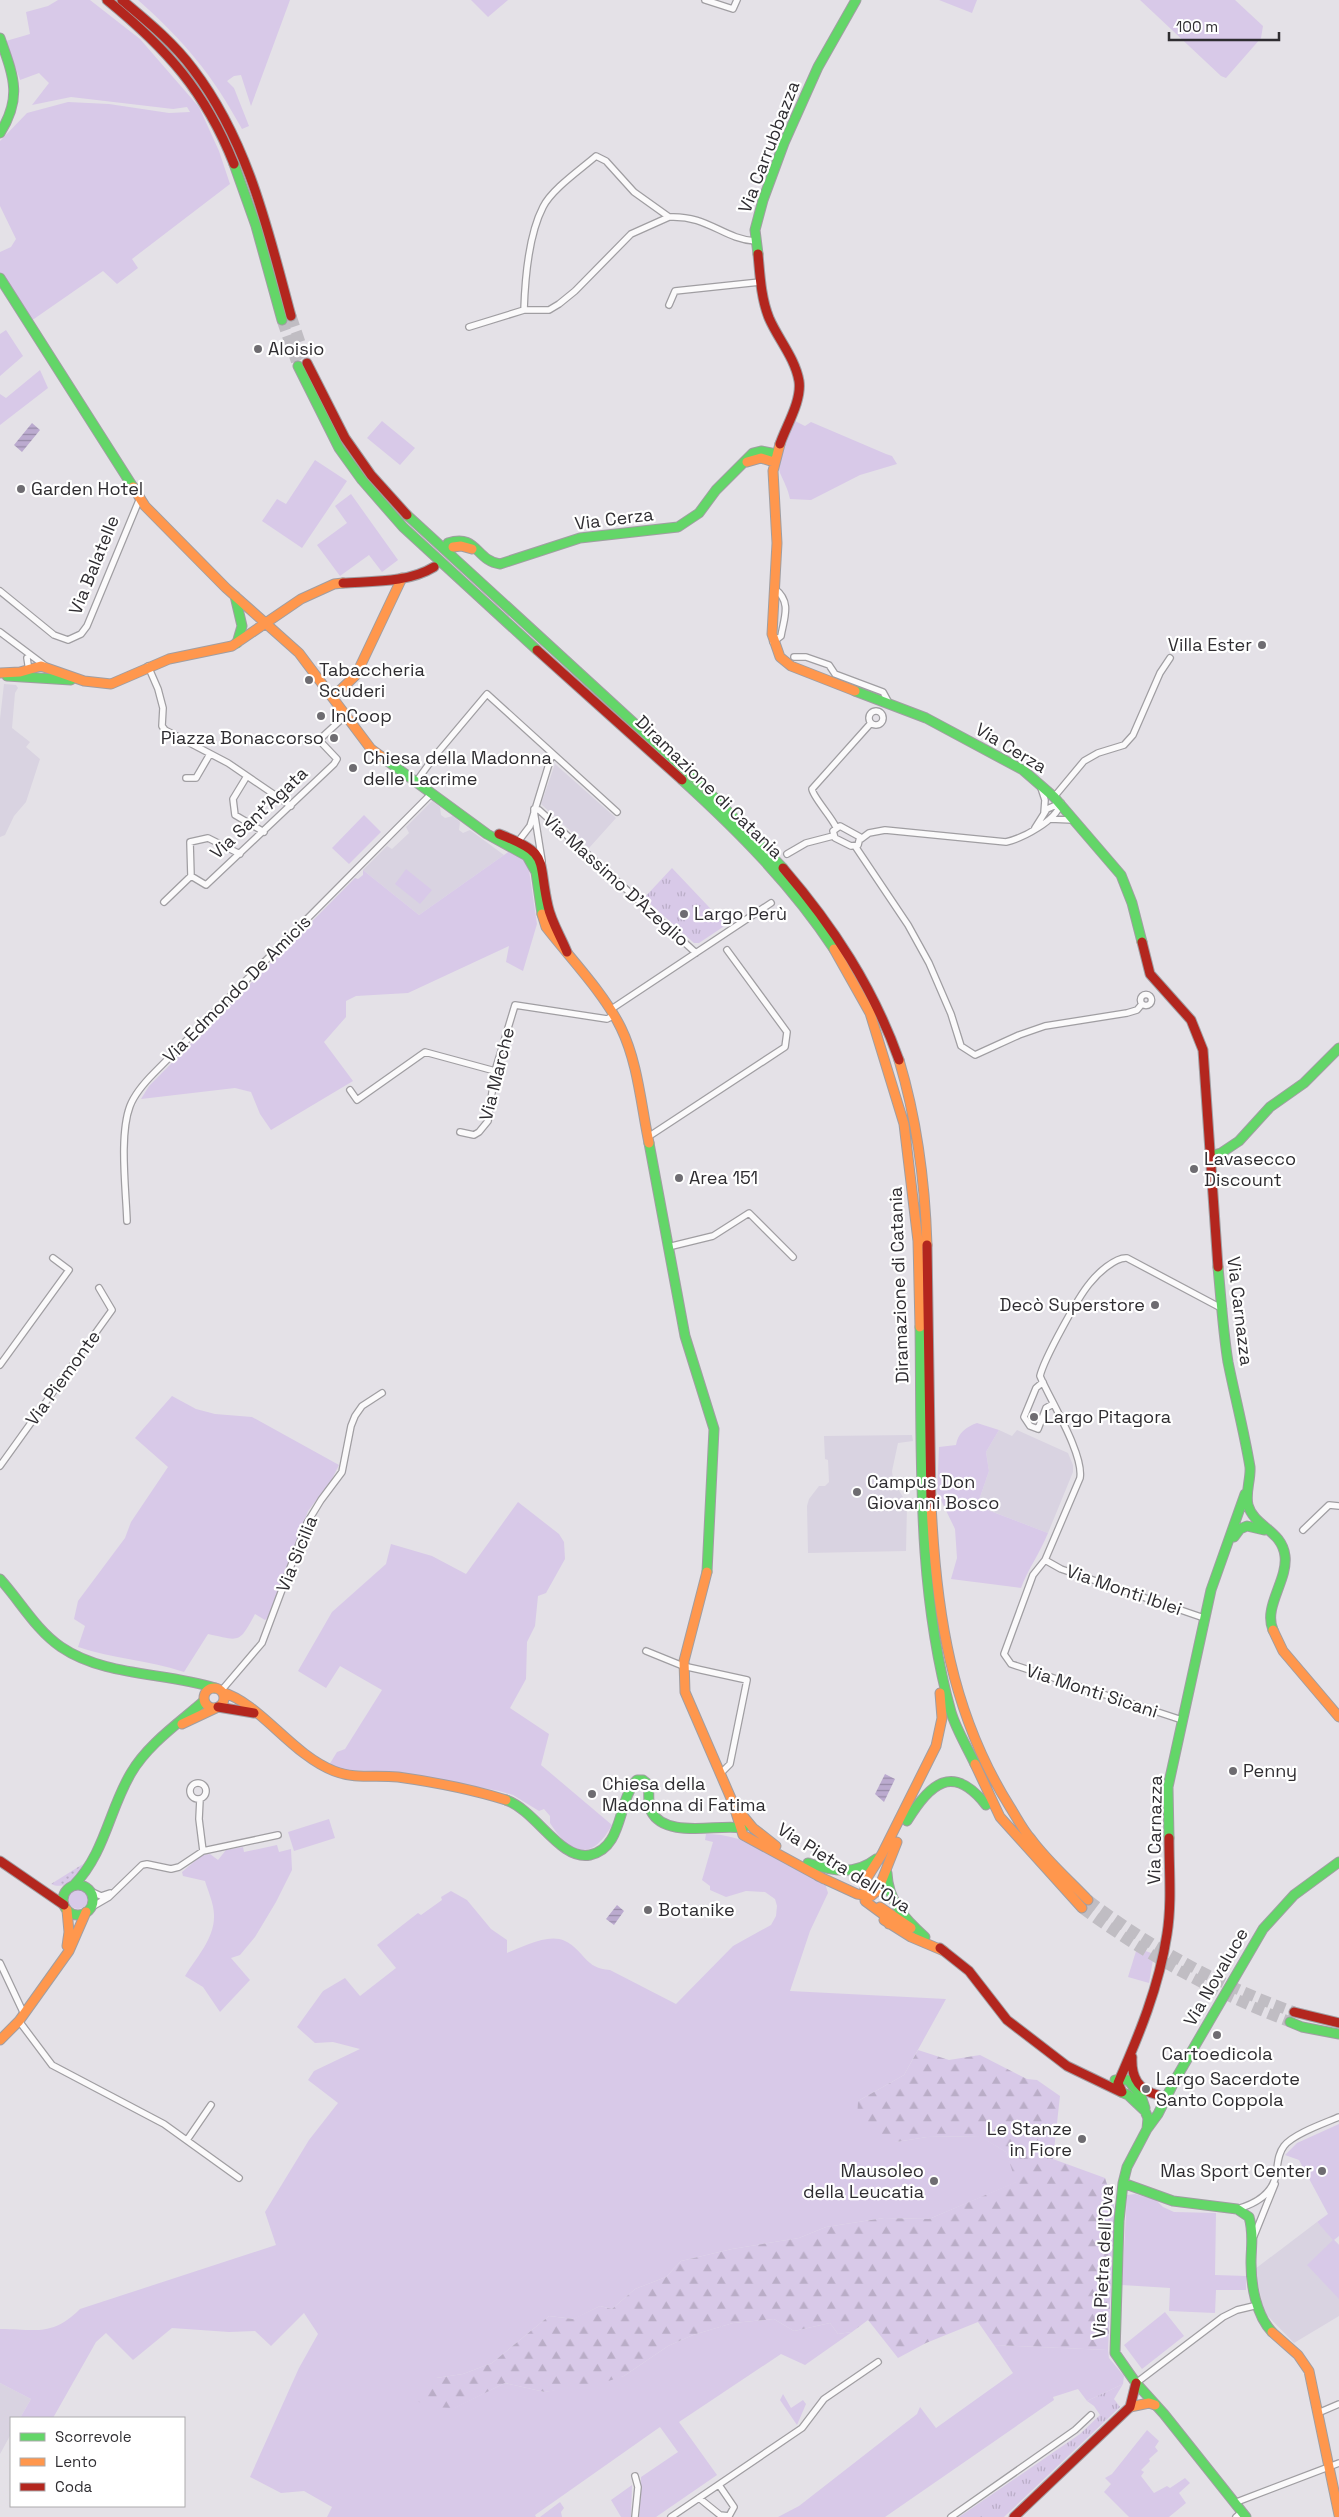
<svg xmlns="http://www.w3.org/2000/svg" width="1339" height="2517" viewBox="0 0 1339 2517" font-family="'Space Grotesk',sans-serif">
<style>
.built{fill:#d9d3e1}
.grass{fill:#d8c9e8}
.forest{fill:url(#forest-firs)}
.park{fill:url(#park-tufts)}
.garden{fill:url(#garden-dots)}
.water{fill:url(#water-rules)}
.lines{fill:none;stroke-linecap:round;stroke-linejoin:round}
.highway-tunnel{stroke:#c0bdc3;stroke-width:11;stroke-dasharray:11 5.5;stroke-linecap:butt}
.street-casing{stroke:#a09ea2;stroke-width:8}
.fast-casing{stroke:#a09ea2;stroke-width:11}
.slow-casing{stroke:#a09ea2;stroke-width:11}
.jam-casing{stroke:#a09ea2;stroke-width:11}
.street{stroke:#fbfafb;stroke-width:5.5}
.fast{stroke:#63d668;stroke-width:9}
.slow{stroke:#ff974d;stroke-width:9}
.jam{stroke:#b3261e;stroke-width:9}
.poi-dot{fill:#6e6c71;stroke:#fff;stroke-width:2}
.labels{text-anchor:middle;stroke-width:4.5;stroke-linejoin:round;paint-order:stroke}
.street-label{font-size:18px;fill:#2f2d31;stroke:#fff}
.poi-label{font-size:18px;fill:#2f2d31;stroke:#fff;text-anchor:start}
</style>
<defs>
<pattern id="forest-firs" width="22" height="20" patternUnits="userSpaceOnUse" patternTransform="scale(1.25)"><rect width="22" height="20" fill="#d8c9e8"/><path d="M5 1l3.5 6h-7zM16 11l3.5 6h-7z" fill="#baadc7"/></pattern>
<pattern id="park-tufts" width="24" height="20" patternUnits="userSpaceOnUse" patternTransform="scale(1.25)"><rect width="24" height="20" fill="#d8c9e8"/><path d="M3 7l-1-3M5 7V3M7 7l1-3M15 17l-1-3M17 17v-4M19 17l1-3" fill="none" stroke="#baadc7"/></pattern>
<pattern id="garden-dots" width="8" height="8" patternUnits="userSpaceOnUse" patternTransform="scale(1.25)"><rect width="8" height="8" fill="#d8c9e8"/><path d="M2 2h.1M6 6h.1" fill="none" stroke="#baadc7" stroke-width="1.8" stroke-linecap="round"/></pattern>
<pattern id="water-rules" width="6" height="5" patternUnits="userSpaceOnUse" patternTransform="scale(1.25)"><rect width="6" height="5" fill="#bbaacf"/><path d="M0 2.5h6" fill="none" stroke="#988ba9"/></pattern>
</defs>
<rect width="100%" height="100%" fill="#e4e1e7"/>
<path class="built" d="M4,684l12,1 2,3 -3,5 -3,35 18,14 -4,5 14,12 -14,43 -12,14 -9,19 -5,2v-118z
M555,764l61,54 -27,30 -48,-44z
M432,801l8,6 1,8 4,3 8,-2 7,6 -1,8 4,3 7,-3 34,25 -85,60 -56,-45 24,-24 5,3 17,-16 -3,-6z
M999,1430l13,6 5,-6 51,23 5,12v7l-25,61 -71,-27 12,-35 -3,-19z
M912,1435l1,6 -15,2 -6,28 1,9 14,24 -1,47 -98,2 -1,-47 2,-7 10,-13h6l4,-4 -1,-22 -3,-1 -1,-23z
M1317,2222l22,23v71l-45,27 -30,-31 -9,-43z
M0,2383l31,16 -11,19h-9v16l-11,20z"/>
<path class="grass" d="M58,0h32l50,39 59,68 20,44 11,33 -98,75 6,9 -21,16 -14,-13 -72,50 -31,-49v-20l11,-5 5,-8 -16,-33v-65l27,-28 41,-11 41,2 60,9 21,-1 -3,-5 -14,2 -102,-12 -39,8 17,-22 -10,-10 -19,7 -14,-39 24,-7 -4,-22 22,-6z
M138,0h152l-39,106 -10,-31 -7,1 -7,5 7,7 15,38 -7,3c-30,-55 -57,-87 -104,-129z
M471,0h37l-20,17z
M939,0h38l-5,13z
M1140,0h95l28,26 -2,12 -35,40 -5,-2z
M6,330l17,26 -23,20v-42z
M40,370l8,18 -48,37v-31l6,4z
M382,421l33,27 -15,17 -33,-27z
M795,421l10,5 6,-4 75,32 6,2 5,8 -37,11 -49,25 -21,-1c-2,-10 -6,-17 -10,-26 -6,-18 7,-38 15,-52z
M315,460l32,21 -45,67 -40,-27 15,-22 9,5z
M351,494l47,66 -16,12 -13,-17 -29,21 -23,-31 30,-22 -12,-17z
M364,815l17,17 -32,32 -17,-16z
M511,850l12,8 6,12 8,54 -14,47 -17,-9 3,-16 -101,47 -52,3 -10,5v16l-22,25 29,39 -82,49 -11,-16 -9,-22 -16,-4 -94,11 8,-13 206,-208 3,1 5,-4v-5l56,45z
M406,869l26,21 -12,14 -25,-20z
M172,1396l24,13 19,5 37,3 87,48 -8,16 -23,30 -39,106 -4,3 -10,-6c-16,30 -15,27 -47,20l-24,38c-35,-12 -71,-13 -106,-25l7,-21 -11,-7 4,-18 47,-63 6,-16 37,-55 -33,-29z
M977,1423l22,7 -13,22 3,19 -12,35 71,27c-8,20 -20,36 -27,55l-70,-9 6,-21 -2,-29 -18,-37 2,-45 17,-2c2,-12 10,-18 21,-22z
M518,1502l41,32 5,8 1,17 -19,34 -8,3 -3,30 -8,16 -1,37 -16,29 39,26 -8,31 71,60c-20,37 -42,30 -62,-2v-7l-6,-7 -5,2 -26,-16 -14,-4 -99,-19 -53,-2 -18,-5 8,-13 8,-3 37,-59 -42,-24 -14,22 -28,-17 34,-59 54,-48 5,-20 41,12 34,18z
M329,1819l6,19 -41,13 -6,-19z
M706,1834c44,0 83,29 119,49l3,10 -18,38 -20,60 156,8 -42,76 -46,26 38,41 31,-5 53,-1 26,16 11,30 -88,37 -45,-1 -58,9 -27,11 -67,11 -51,12 -15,16 -31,12 -23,20 -12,-3 -26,13 -25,-3 -57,47 -29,11 -27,4 18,30 51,-25 40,9 79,-16 44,-30 25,-11 40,-12 41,-4 20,12 36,-8 8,11 14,-2 -47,33 -24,-11 -102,68 38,53 -61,42h-17l2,-40 37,-25 -18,-25 -125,88 1,2h-209l5,-10 -28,-16 -23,2 -31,-16 49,-109 19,-34 -14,-21 -33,33 -16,-15 -26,1 -57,-4 -39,32 -27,-27 -10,9 -43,76h-33l11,-19 -31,-16v-54c36,0 52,8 80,-20l196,-64 -11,-33 44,-72 29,-37 -30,-23 6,-9 46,-22 -27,-7 -18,1 -18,-16 26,-36 22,-13 15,18 36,-28 -19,-23 41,-32 3,2 21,-15 -1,-3 10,-6 16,9 24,29 16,11v13c16,-6 41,-20 58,-12 19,9 20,28 45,29l66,34 57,-58 38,-21 5,-9 1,-10 -2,-7 -10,-7 -19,-1 -20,6 -16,-7v-4l-8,-6 11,-38 -8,-2z
M277,1845l2,7 12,-3 1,21 -16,32 -21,35 -15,18 -9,3 19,22 -30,32 -17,-25 -18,-11c11,-18 30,-38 29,-61 0,-11 -6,-24 -9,-34l-22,-5 -1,-4 20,-17 8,-1 8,6 8,-10 17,-3 1,5z
M68 1899a10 10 0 1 1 20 0a10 10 0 1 1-20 0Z
M1137,1948l17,6 -5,29 -21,-6z
M1339,2124v112l-5,4 5,5v54l-32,-34 26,-25 -16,-18 11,-8 -29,-54 -14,-5 12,-12z
M1135,2194l21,6 7,7 11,5 42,1 -1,62 31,1v14h-30l-1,23 -46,-2 1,-23 -48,-3 5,-90z
M1165,2312l19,24 -42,33 -18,-24z
M994,2345l114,5 1,8 15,18 -1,8 -36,17 -9,-12 -25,8 1,3 -169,117h-107l21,-11 118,-92 3,-7 16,21 77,-55z
M783,2394l8,14 12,-8 3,4 -9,21 -17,-25z
M1147,2430l12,11 -4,6 3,4 -9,8 1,2 -9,9 3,2 -3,4 13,17 13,-7 3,2 15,-10 5,5 -11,10 7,10 -17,14h-40l-25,-25 7,-8 -6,-6 7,-4z
M632,2485l-1,32h-10l-10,-17z
M560,2502l4,6 -3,4 1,5h-22z"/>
<path class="forest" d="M918,2050l31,10 31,-5 47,24 10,1 23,16 -7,63 52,19 10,31 -7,141 -114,-5 -16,-23 -52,21 -28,15 -30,-38 -16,12 -14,2 -8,-11 -36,8 -20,-12 -41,4 -40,12 -25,11 -44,30 -25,8 -54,8 -40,-9 -50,25 -27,-1 -16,-9 24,-20 27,-4 29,-11 57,-47 24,3 27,-13 12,3 23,-20 31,-12 15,-16 51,-12 67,-11 27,-11 58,-9 45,1 87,-37 -10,-30 -27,-16 -52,1 -31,5 -23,-9 -16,-12 1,-20 46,-26z"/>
<path class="park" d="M672,868l54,57 -27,18h-5l-50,-45z
M1123,2384l-9,15 6,8 -116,110h-45l121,-83 20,-19 -6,-9 -7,-5z"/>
<path class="garden" d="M83,1864c-4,13 -18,27 -32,20z"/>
<path class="water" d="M32,423l8,7 -18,22 -8,-7z
M885,1774l10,5 -11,23 -9,-8z
M617,1905l7,6 -10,14 -8,-6z"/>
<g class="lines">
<path class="highway-tunnel" d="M291,316l16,47
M282,320l16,46
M1088,1900c64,48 131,85 206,112
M1082,1908c65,48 133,85 208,114"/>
<defs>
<path id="street" d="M705,0l28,9 4,-9
M669,217c39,-2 54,22 86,24
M669,305l6,-14 85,-9
M469,327l55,-17h25l10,-6 16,-13 56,-57 38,-17 -35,-25 -28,-31 -10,-5c-16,14 -44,33 -53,51 -14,27 -18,73 -19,103
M0,591l54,44 14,5 13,-6 6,-8 53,-128
M0,632l44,33
M773,642l8,-6c3,-18 11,-34 -6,-47
M794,657h12l23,8 6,9 48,18 6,11
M27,658l2,13
M148,666l10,23 5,19 -1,18 3,4 63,33 63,43
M869 718a7 7 0 1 1 14 0a7 7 0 1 1-14 0Z
M247,776l-14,23 2,16 29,17
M186,778h10l14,-24
M416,782l18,-25 53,-63 130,118
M1041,788l4,12 -1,13
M1054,797l30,-36 14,-8 26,-8 9,-10 27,-62 10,-15
M534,809l5,1 157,143
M534,811l8,50
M1050,819l23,1
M840,826l20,11 -2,8 -7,1 -16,-8 -2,-7z
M836,827c-5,-11 -23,-30 -24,-38l59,-66
M1035,828l12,-19 14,-6
M861,839l8,-6 16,-3 121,12c17,-4 50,-21 55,-39
M517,843l13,-17 22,-72
M855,846l53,79 21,38 22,51 10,32 14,9 44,-20 26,-9 82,-13 10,-3 5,-6
M787,854l19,-11 27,-7
M191,876l-1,-34 18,-4 32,16
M164,902l27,-26 15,9 128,-121 3,-5 -18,-19 26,-24
M1140.5 1000a5.5 5.5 0 1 1 11 0a5.5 5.5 0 1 1-11 0Z
M610,1010l161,-107
M350,1090l7,10 68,-48 70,19
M460,1132l14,3 5,-3 9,-11 7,-50 20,-66 92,14 6,-3
M648,1137l137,-90 2,-15 -60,-82
M127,1221c-1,-31 -8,-86 3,-115 5,-13 15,-24 25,-34l276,-278
M668,1247l45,-11 36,-23 44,44
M0,1365l69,-95 -16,-12
M1043,1382l-7,6 -12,29 6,9 8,3 8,-21 7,-4
M0,1466l112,-156 -13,-22
M1303,1530l26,-25 10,1
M1045,1560l16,9 143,49
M646,1651l37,15 64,14 -17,84 -10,10
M221,1691l41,-48 45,-120 14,-23 21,-28 9,-46 4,-10 7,-10 20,-13
M1182,1720l-171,-56 -7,-10 29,-79 12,-15 35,-82c4,-24 -30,-78 -40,-102 4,-17 38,-79 50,-93 7,-9 25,-26 37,-25l96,51
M190 1791a8 8 0 1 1 16 0a8 8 0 1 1-16 0Z
M200,1799l-1,20 4,32
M90,1891l11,5 9,-3
M90,1908l19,-11 33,-32 5,-1 24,5 8,-2 24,-16 75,-16
M0,1963l24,51
M19,2021l33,44 112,59 75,54
M187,2140l24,-35
M1237,2209c18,-5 35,-14 39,-34 2,-10 1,-20 8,-29 9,-12 41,-23 55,-29
M1254,2236l21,-52
M1136,2383l87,-66 14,-7 21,-5
M1318,2413l21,-9
M635,2476l3,11 -3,30
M699,2498l21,17 9,1 5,-9 -15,-22
M1234,2503l105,-40
M671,2517l131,-89 22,-29 54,-37
M951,2517l124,-87 16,-15
M1236,2517l6,-5"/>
<path id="fast" d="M0,38c13,37 23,59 0,95
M234,164l22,62 26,94
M758,254l-3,-24 8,-30 21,-57 34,-76 38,-67
M0,278l133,209
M298,366l41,82 23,32 41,47 134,123
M407,515l300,275 76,78
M448,543c29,-10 28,18 52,21l80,-26 98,-11 21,-14 17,-23 37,-37 8,-2 15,3
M235,596l7,30 -5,17
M7,676l64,4
M855,691l71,27 97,52 31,27 67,78 11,28 10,39
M382,757l105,77 40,22 9,16 6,42
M682,780c56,51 110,105 152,169
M649,1143l36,193 29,93 -7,143
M1211,1156l10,-3 18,-12 31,-34 34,-24 35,-35
M1218,1267c3,31 5,64 10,95 7,35 16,69 22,105 1,12 -5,26 -2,38 6,22 34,25 37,51 3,24 -22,51 -12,74
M920,1327c2,129 -4,259 31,385 5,17 16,35 24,52
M1234,1537l6,-8 7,-3 17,4
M0,1579c20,22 36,51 61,68 44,30 105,25 154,41
M506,1800c31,11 54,61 84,55 34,-7 27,-55 47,-75h6l5,4c2,9 -1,19 3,27 14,28 65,13 91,17l3,-2
M907,1821c23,-38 46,-58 79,-16
M1169,1838l-1,-51 43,-197 34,-96
M808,1863c25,8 46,13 68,-4
M887,1873c1,28 18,46 38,64
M74,1885c31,-32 35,-75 57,-112 17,-29 48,-50 73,-72
M63 1900a15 15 0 1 1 30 0a15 15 0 1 1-30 0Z
M1290,2022l12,5 37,7
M1115,2080h13l13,16 4,12
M1121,2092l7,3 17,16 3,7 -1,11 -20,38 -4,16 -4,38 -4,132 21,30 28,31 82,103
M1147,2129l11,-15 17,-34 88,-151 31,-34 45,-33
M1123,2183l50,18 64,8 12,8c5,16 2,30 2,46 0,22 5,52 21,69"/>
<path id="slow" d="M780,444l-7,27 4,72 -5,91 8,23 11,9 64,25
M747,462l14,-4 13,4
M133,487l12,19 81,82 73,65 72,96 11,8
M453,547l8,-1 11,3
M0,673l20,-1 21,-6 43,15 27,3 58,-25 63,-13 69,-47 33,-15 9,-1
M333,697l23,-22 46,-97
M542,914l4,13c24,31 58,66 75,101 17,35 20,77 28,115
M834,949l36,64 34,111 14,117 2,86
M899,1060c18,60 26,122 28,185
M931,1503c5,109 20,210 79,304 7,11 13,23 21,32 16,22 38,41 57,61
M707,1572l-23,89 1,31 48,111 10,32 81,44
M1273,1630l10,21 56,66
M204 1698a10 10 0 1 1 20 0a10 10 0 1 1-20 0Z
M222,1692c39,12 69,62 112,79 20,8 42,4 64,6 36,5 73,12 108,23
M182,1724l34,-16
M975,1764l25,53 82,91
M739,1811l14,17 23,18
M818,1876l39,18 14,2 7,-6 19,-48
M880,1907l31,21
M67,1910l2,22 -2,14
M884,1920l27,17 33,14
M889,1924l-5,-9 -19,-14v-20l17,-27 54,-108 6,-28 -2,-25
M0,2040l19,-19 50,-70 17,-39
M1272,2332l26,23 11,16 30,144
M1130,2407l19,-4 6,2"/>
<path id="jam" d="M107,0c60,49 98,91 127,164
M122,0c25,21 51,42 71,69 55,72 75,161 98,247
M758,254c2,22 3,44 11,64 9,21 26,40 30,63 3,20 -13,45 -19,63
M307,363l38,75 26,37 36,40
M343,583c29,-2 65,0 91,-16
M537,650l145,130
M499,834c52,20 38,24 49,72 3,15 13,31 19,46
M783,868c50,58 90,119 116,192
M1142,942l8,32 41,46 12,30 15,217
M927,1245l4,258
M218,1707l36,6
M0,1861l64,44
M940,1948l29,23 38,49 60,46 54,26
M1294,2012l45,11
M1132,2057c-1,20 6,33 26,38
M1122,2092l-4,-9c21,-48 41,-96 49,-149 5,-31 2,-64 2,-96
M1014,2517l116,-110 6,-24"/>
</defs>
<use href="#street" class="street-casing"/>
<use href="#fast" class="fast-casing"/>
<use href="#slow" class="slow-casing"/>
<use href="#jam" class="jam-casing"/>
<use href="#street" class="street"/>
<use href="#fast" class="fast"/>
<use href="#slow" class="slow"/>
<use href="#jam" class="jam"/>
</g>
<g class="poi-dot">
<circle cx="258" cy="349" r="5"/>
<circle cx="21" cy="489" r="5"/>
<circle cx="1262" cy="645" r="5"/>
<circle cx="309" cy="680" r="5"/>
<circle cx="321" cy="716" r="5"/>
<circle cx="334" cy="738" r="5"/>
<circle cx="353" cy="768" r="5"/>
<circle cx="684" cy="914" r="5"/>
<circle cx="1194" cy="1169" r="5"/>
<circle cx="679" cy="1178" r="5"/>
<circle cx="1155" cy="1305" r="5"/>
<circle cx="1034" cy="1417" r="5"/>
<circle cx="857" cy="1492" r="5"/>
<circle cx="1233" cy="1771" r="5"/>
<circle cx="592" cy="1794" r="5"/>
<circle cx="648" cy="1910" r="5"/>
<circle cx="1217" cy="2035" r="5"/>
<circle cx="1146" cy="2089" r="5"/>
<circle cx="1082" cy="2139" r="5"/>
<circle cx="1322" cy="2171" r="5"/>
<circle cx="934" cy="2181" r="5"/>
</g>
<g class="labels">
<g class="street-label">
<text transform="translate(769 147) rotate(-69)" y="6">Via Carrubbazza</text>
<text transform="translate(614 519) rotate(-7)" y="6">Via Cerza</text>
<text transform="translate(94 565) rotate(-68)" y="6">Via Balatelle</text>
<text transform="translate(1011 748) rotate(31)" y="6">Via Cerza</text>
<text transform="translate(709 787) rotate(44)" y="6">Diramazione di Catania</text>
<text transform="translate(259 813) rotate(-43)" y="6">Via Sant'Agata</text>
<text transform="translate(616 880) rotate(42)" y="6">Via Massimo D'Azeglio</text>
<text transform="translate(237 989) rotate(-45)" y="6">Via Edmondo De Amicis</text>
<text transform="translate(497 1074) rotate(-76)" y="6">Via Marche</text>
<text transform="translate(899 1285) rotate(-92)" y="6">Diramazione di Catania</text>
<text transform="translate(1240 1311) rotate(83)" y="6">Via Carnazza</text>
<text transform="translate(63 1378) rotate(-54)" y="6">Via Piemonte</text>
<text transform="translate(297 1554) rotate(-68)" y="6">Via Sicilia</text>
<text transform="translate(1124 1590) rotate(19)" y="6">Via Monti Iblei</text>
<text transform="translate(1092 1691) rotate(18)" y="6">Via Monti Sicani</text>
<text transform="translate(1155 1830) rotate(-89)" y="6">Via Carnazza</text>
<text transform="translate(844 1868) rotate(32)" y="6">Via Pietra dell'Ova</text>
<text transform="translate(1216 1977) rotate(-60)" y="6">Via Novaluce</text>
<text transform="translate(1103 2262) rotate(-87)" y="6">Via Pietra dell'Ova</text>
</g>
<g class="poi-label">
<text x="268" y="355">Aloisio</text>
<text x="31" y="495">Garden Hotel</text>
<text x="1252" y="651" text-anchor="end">Villa Ester</text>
<text x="319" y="676">Tabaccheria<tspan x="319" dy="21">Scuderi</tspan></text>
<text x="331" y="722">InCoop</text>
<text x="324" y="744" text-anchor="end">Piazza Bonaccorso</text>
<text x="363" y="764">Chiesa della Madonna<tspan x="363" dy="21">delle Lacrime</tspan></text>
<text x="694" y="920">Largo Perù</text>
<text x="1204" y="1165">Lavasecco<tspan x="1204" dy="21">Discount</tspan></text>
<text x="689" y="1184">Area 151</text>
<text x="1145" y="1311" text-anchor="end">Decò Superstore</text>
<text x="1044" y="1423">Largo Pitagora</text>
<text x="867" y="1488">Campus Don<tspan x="867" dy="21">Giovanni Bosco</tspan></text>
<text x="1243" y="1777">Penny</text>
<text x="602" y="1790">Chiesa della<tspan x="602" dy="21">Madonna di Fatima</tspan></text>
<text x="658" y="1916">Botanike</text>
<text x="1217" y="2060" text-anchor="middle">Cartoedicola</text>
<text x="1156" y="2085">Largo Sacerdote<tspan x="1156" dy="21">Santo Coppola</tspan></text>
<text x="1072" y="2135" text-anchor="end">Le Stanze<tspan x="1072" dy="21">in Fiore</tspan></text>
<text x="924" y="2177" text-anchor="end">Mausoleo<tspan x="924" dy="21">della Leucatia</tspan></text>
<text x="1312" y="2177" text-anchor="end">Mas Sport Center</text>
</g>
</g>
<rect x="10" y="2417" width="175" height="90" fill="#ffffff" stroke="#acabad"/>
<rect x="20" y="2433" width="25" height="8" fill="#63d668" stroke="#acabad"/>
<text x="55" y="2442" font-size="15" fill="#2f2d31">Scorrevole</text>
<rect x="20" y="2458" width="25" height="8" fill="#ff974d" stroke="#acabad"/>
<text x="55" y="2467" font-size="15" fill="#2f2d31">Lento</text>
<rect x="20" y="2483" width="25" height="8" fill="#b3261e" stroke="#acabad"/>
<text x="55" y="2492" font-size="15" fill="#2f2d31">Coda</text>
<path d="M1169 32v8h110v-8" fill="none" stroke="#2f2d31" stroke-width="2.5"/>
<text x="1176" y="32" font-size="15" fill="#2f2d31" stroke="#ffffff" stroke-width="4" paint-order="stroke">100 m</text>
</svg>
